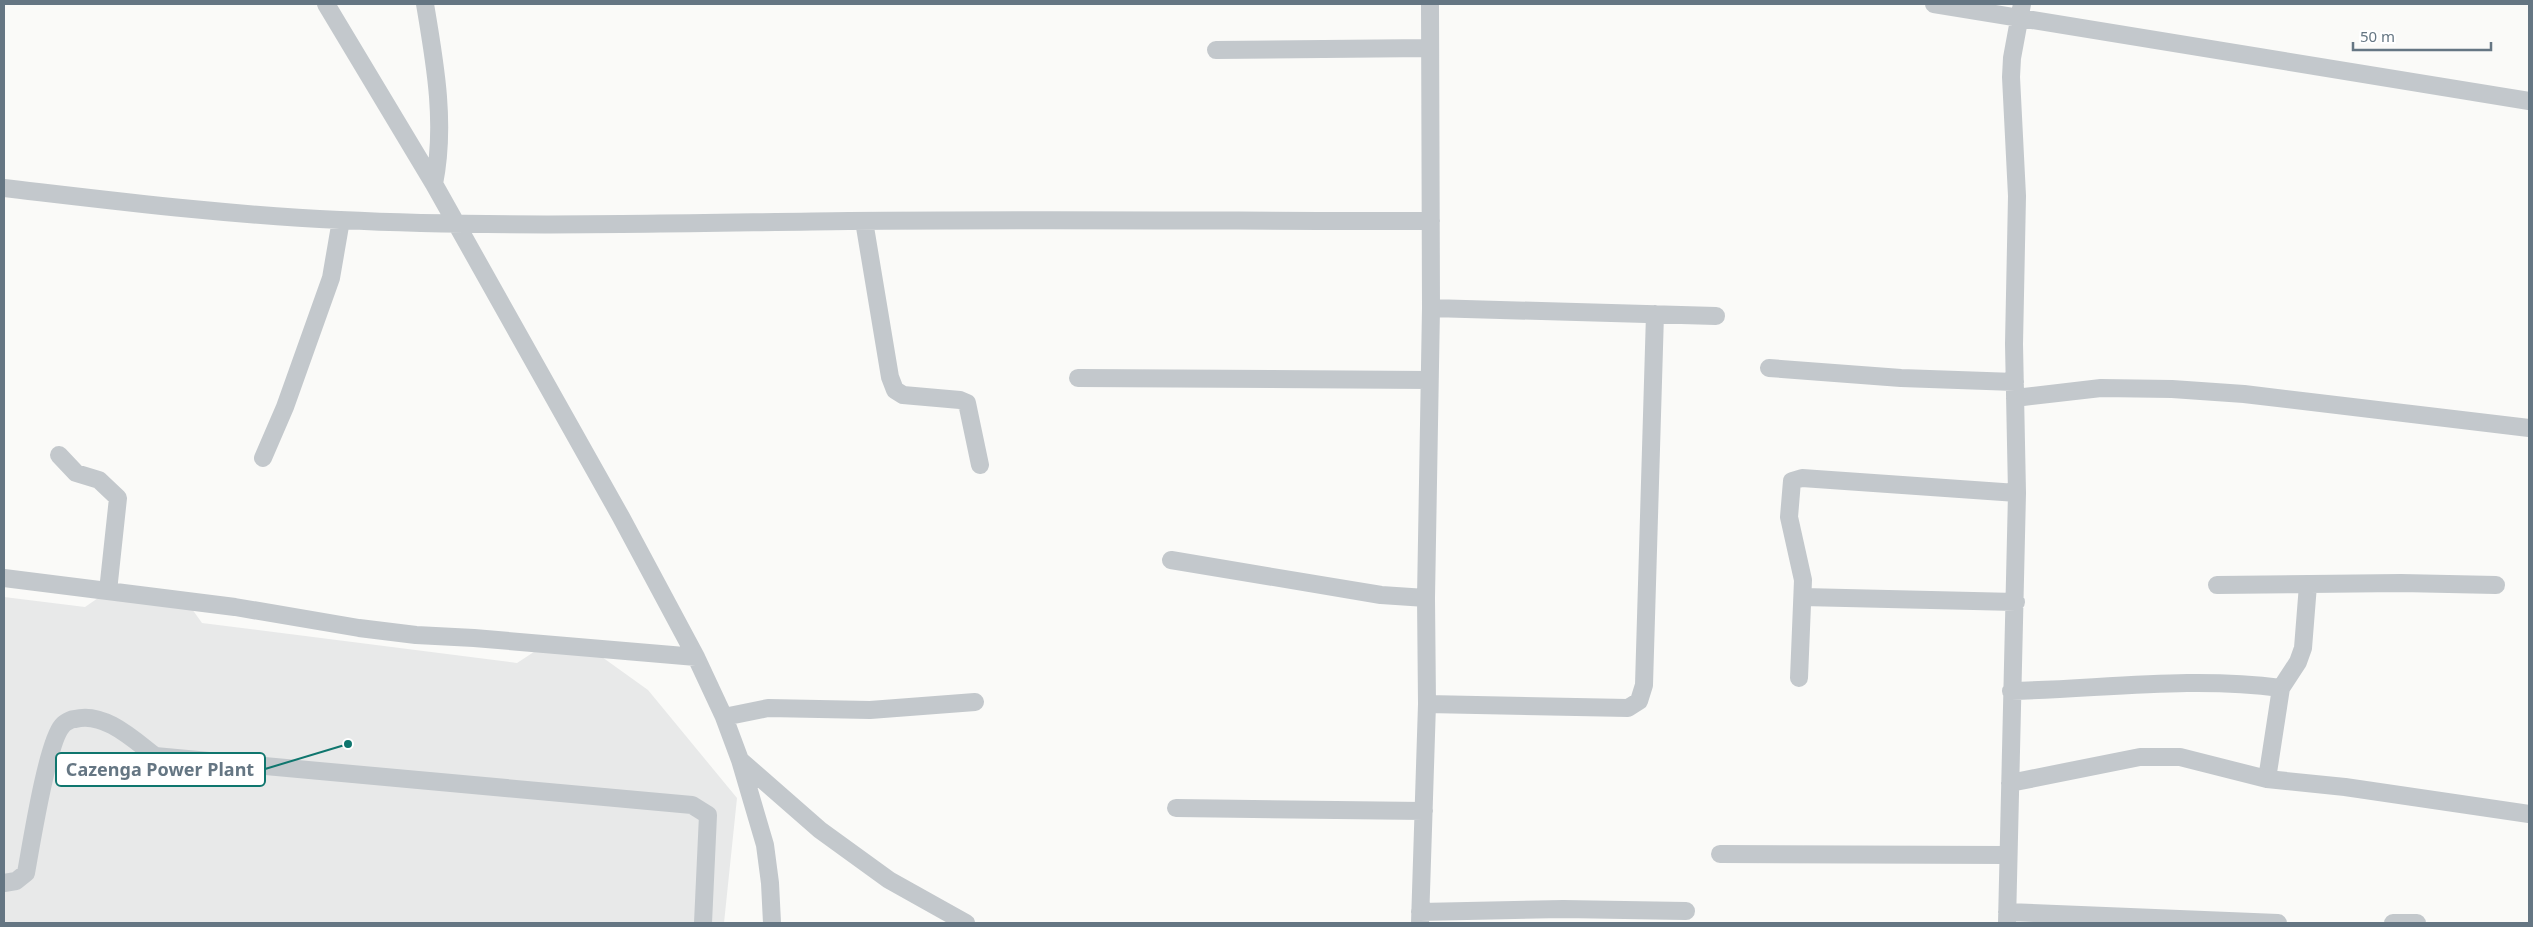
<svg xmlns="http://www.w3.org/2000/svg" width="2533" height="927" viewBox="0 0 2533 927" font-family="'Noto Sans',sans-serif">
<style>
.built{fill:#e8e9e9}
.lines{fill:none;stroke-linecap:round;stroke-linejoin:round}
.minor{stroke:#c3c8cc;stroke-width:18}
.leader{fill:none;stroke:#0f766e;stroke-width:2}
.callout-dot{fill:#0f766e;stroke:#fff;stroke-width:2}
.callout{fill:#fff;stroke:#0f766e;stroke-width:2}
.callout-label{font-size:18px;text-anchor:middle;font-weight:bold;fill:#657683}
</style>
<rect width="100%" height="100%" fill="#fafaf8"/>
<path class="built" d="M101,596l91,13 10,14 315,40 23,-15 55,4 53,38 89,108 -13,125h-720v-326l81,10z"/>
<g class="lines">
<path class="minor" d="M326,4l108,180 187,333 75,140 28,60 16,43 25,85 5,38 2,40
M425,4c10,59 21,120 9,180
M1934,4l595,97
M1216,50l214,-2
M4,188c112,13 223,27 336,32 169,8 339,3 509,1 194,-2 388,0 582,0
M864,221l26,156 5,13 8,5 57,5 7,3 13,62
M1431,308l285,8
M1769,368l132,10 114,4
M1078,378l351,2
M2015,398l86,-10 71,1 72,5 285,34
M59,455l17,18 23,7 19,18 -10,93
M263,458l22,-51 46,-129 10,-58
M1171,560l210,35 45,3
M4,578l231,29 124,21 57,7 58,3 222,19
M2217,585l184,-2 95,2
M1803,597l213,5
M1799,678l4,-98 -14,-63 3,-36 10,-3 215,15
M2011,691c90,-2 180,-15 270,-3
M1427,704l201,4 11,-7 5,-16 11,-371
M724,717l44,-9 102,2 105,-8
M740,760l80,70 69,50 77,43
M2267,779l14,-91 17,-26 5,-14 5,-63
M2010,783l130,-26h40l87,22 78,8 184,27
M1176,808l248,3
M1720,854l288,1
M4,883l12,-2 10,-8c5,-27 21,-130 36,-147 2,-3 9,-7 13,-7 29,-8 59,21 80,37l537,49 16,10 -5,108
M1420,912l143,-3 123,2
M2007,912l271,11
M1420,923l7,-219 -1,-106 5,-290 -1,-304
M2007,923l10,-430 -3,-149 3,-148 -6,-119 1,-19 10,-54
M2393,923h24"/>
</g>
<path class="leader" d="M348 744L265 769"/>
<circle class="callout-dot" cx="348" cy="744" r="5"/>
<rect class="callout" x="56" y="753" width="209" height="33" rx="5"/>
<g class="callout-label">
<text x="160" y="776">Cazenga Power Plant</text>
</g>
<rect width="2533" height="927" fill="none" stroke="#657683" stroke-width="10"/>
<path d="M2353 42v8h138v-8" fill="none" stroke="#657683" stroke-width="2.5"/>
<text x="2360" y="42" font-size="15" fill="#657683" stroke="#ffffff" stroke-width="4" paint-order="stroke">50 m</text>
</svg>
